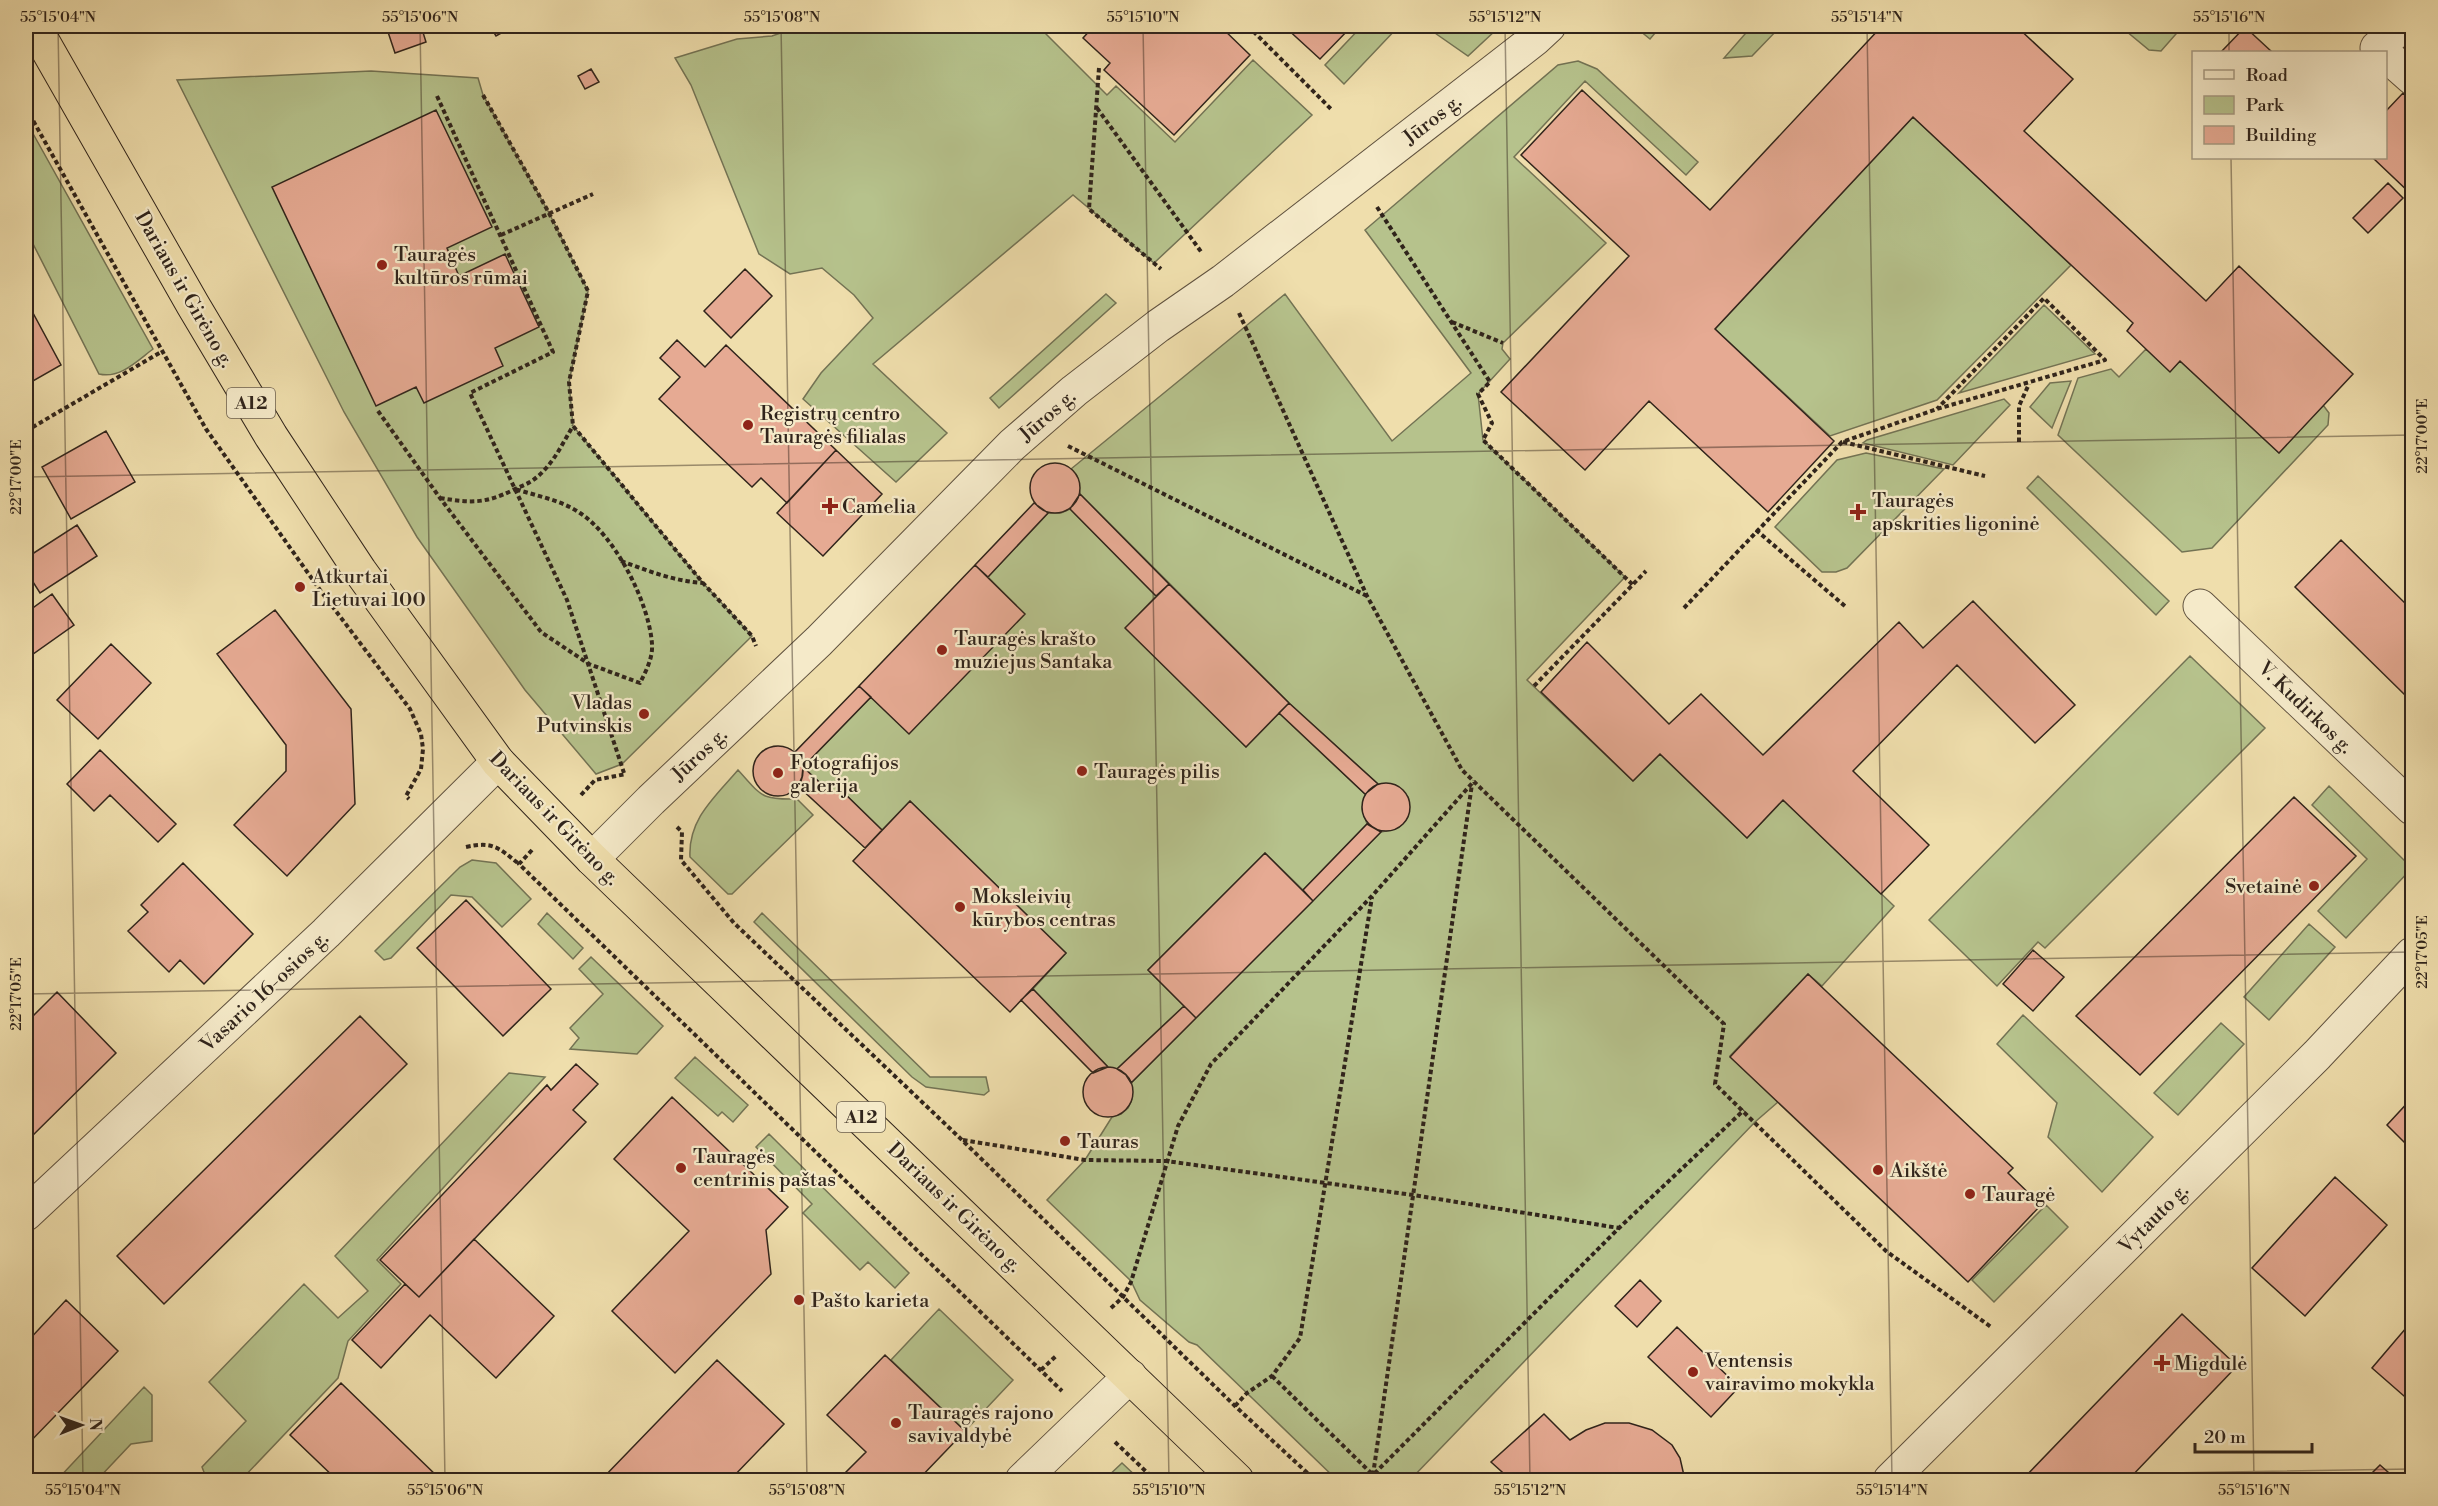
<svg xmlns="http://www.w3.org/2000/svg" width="2438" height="1506" viewBox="0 0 2438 1506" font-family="'Libre Bodoni',serif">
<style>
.green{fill:#b6c28c;stroke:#737354;stroke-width:1.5}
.building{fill:#e6aa93;stroke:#30241b;stroke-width:1.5}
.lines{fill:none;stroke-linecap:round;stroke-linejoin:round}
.minor-casing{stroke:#60523f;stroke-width:35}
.trunk-casing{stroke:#30241b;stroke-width:35}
.path{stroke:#30241b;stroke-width:4;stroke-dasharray:4.5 3;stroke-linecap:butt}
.minor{stroke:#f5eac9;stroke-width:33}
.trunk{stroke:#efdeac;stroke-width:33}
.ticks{fill:none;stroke:#30241b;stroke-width:1.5;stroke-opacity:0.45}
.poi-dot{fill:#8f2418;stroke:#f5eac9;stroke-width:2}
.labels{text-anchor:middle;stroke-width:4.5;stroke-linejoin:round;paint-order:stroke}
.shield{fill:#f5eac9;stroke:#6b5f4f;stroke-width:1.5}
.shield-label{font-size:18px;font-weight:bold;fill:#30241b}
.street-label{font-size:20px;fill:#30241b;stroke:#f5eac9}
.poi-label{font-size:20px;fill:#30241b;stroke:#f5eac9;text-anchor:start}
.neatline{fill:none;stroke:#30241b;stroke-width:2}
.ticks-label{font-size:15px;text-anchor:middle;fill:#30241b}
</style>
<rect width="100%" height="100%" fill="#efdeac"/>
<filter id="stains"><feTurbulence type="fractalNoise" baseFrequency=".00333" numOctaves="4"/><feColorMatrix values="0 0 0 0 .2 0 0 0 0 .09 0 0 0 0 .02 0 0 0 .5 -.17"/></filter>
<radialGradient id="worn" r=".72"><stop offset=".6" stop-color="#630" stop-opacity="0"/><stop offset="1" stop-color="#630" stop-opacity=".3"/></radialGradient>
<path class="green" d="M801,26h237l69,69 9,-9 59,56 78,-82 59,55 -158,148 -81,-68 -200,169 74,69 -51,49 -93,-83 18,-26 52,-55 -19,-23 -32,-27 -32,6 -31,-20 -68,-169 -16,-27 62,-19 35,-3z
M1362,26h37l-55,58 -19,-19z
M1437,26h59v4l-28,26 -36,-25z
M1634,26h27l-11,13z
M1752,26h29l-29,30 -28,2z
M2120,26h63l-22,25 -12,-1z
M1578,61l19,8 101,93 -12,13 -101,-94 -71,76 92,86 -103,100 -1,6 8,10 -32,35 5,46 142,137 -98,103 106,101 27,-27 87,84 36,-38 111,106 -72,80 -14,-12 -78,82 48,46 -23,20 -345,358h-73l-140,-135 -8,-3 -49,-42 -9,-19 -84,-81 38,-40 27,-43 9,-3 7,-6 4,-9 -1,-16 250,-251c22,-2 32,-14 27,-35l-13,-12 -17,-1 -89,-81 -209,-209 -3,-18 -6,-7 214,-175 107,147 79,-68 -106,-143 193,-165z
M371,71l107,7 5,17 66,118 39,78 -19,91 4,44 130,157 49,53 -130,128 -26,10 -71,-84 -108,-153 -73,-125 -167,-332z
M1913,117l158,148 -134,135 -107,36 -115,-107z
M26,121l127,228c-16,12 -33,30 -54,25l-73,-144z
M1106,294l10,9 -117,105 -9,-10z
M2044,305l51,49 -136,39z
M2146,349l24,22 10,-10 99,92 44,-48 6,8 -1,12 -116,123 -30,4 -124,-117 20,-57 33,-9 8,8z
M2071,381l-19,47 -22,-21 20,-24z
M2004,399l6,6 -57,60 -90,-22 4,-3z
M1866,453l78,16 -97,99 -11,4h-14l-47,-45 62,-67z
M2038,476l131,125 -13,14 -129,-127z
M1070,509l86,87 -30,32 120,119 33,-34 86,81 -3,15 5,15 -64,66 -38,-37 -117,117 36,36 -67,63 -9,-2 -75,-78 33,-36 -156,-152 -28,29 -40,-39h-13l-26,-24 68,-70 153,-83 -36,-37 60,-64h13z
M2190,656l75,72 -220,220 -7,-6 -41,44 -68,-66z
M738,770c24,26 22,30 59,29l16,16 -81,79h-4l-38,-37c-2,-38 25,-60 48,-87z
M2329,786l83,82 -66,70 -28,-27 49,-52 -55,-54z
M472,860l24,3 35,36 -29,28 -30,-30 -21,-2 -60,63 -7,2 -9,-9 85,-84z
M547,913l36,35 -10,11 -35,-35z
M762,913l168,164h56l3,14 -5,4 -58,-8 -14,-10 -158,-155z
M2309,924l26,23 -66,73 -25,-23z
M591,957l72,69 -26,28 -67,-5 9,-11 -9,-10 33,-34 -24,-25z
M2023,1015l130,122 -51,55 -54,-55 9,-34 -60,-59z
M2221,1023l23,21 -66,71 -24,-22z
M695,1057l53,48 -15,17 -11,-10 -4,4 -43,-38z
M509,1073l36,4 -168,183 24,24 -53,57 -10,37 -97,102h-34l-5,-13 44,-46 -37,-39 95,-98 34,34 30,-27 -33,-35z
M769,1134l140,139 -14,15 -27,-26 -8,8 -57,-57 9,-9 -56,-57z
M2046,1205l22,22 -74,75 -22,-22z
M939,1309l74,71 -48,51 -74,-71z
M144,1387l8,8v46l-21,3 -34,36h-40z
M1122,1463l18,17h-36z"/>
<path class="building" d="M386,26h35l5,16 -31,11z
M490,26h24l-18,10z
M1094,26h129l-2,1 29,28 -76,80 -70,-65 6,-7 -27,-25z
M1284,26h68l-32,33z
M1882,26h134l57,53 -49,52 182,170 33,-35 114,108 -74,79 -99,-92 -10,11 -43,-41 6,-8 -220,-206 -198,212 119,112 -66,71 -119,-111 -64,69 -84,-78 128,-136 -108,-101 61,-65 128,120z
M2245,27l27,25h-51z
M591,69l8,13 -14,7 -7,-13z
M2403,93l9,9v93l-39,-37h13v-47z
M436,110l56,117 -45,21 12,28 46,-22 34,73 -44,21 8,18 -79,37 -8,-16 -40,19 -104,-219z
M2388,183l15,15 -35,35 -15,-15z
M745,269l27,27 -41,42 -27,-27z
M26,300l35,65 -35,20z
M677,340l28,27 21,-22 110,105 -49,53 -26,-25 -9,9 -93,-88 21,-22 -20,-19z
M106,431l29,51 -64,37 -29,-52z
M836,450l46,44 -59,62 -46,-43z
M1030 488a25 25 0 1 1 50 0a25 25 0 1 1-50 0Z
M1080,494l89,90 -13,12 -86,-87z
M1034,503l14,10 -60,64 -13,-12z
M77,525l20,31 -57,37 -14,-22v-13z
M2341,540l71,70v79l-7,6 -110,-108z
M975,565l50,49 -116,120 -50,-48z
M1169,584l120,119 -43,44 -121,-119z
M52,594l22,31 -48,34v-46z
M1973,601l102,104 -40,38 -78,-78 -104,106 76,74 -48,49 -98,-94 -36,38 -87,-84 -27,27 -92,-89 46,-50 82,82 32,-30 62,61 136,-133 24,26z
M275,610l76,99 4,95 -68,72 -53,-51 52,-54v-26l-69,-91z
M111,644l40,39 -53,56 -41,-39z
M859,686l12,11 -68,70 -8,-15z
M1289,703l89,81 -13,10 -86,-81z
M753 771a25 25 0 1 1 50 0a25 25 0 1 1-50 0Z
M100,750l76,74 -18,18 -48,-47 -16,16 -27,-27z
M803,767l26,24h13l40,39 -17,18 -67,-62 4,-9z
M1362 807a24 24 0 1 1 48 0a24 24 0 1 1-48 0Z
M2294,797l62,59 -216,219 -64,-59z
M910,801l156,152 -56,59 -157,-151z
M1367,824l14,8 -68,69 -10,-11z
M1265,853l48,48 -117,117 -48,-48z
M183,863l70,71 -49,50 -24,-24 -11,12 -41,-41 20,-19 -7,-7z
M466,900l85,89 -48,47 -86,-88z
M2033,950l31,27 -31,34 -30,-27z
M1808,974l205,194 -5,5 33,32 -73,77 -238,-225z
M1033,989l75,78 -15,6 -72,-73z
M57,992l59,61 -90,89v-119z
M1184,1006l12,12 -65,65 -5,-8 -9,-6z
M360,1016l47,48 -243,240 -47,-48z
M576,1064l22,20 -25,26 13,12 -167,175 -39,-37 167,-175 4,5z
M1083 1092a25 25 0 1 1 50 0a25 25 0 1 1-50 0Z
M672,1097l116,110 -22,23 5,44 -96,99 -63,-62 77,-80 -75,-72z
M2412,1098v52l-25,-25z
M2335,1177l52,48 -82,91 -53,-48z
M474,1239l80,77 -58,62 -66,-63 -49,53 -29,-28 53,-56 14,13z
M1640,1280l21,21 -24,26 -22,-21z
M66,1300l52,51 -92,95v-103z
M2182,1314l55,52 -109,114h-106z
M2412,1321v65l-8,10 -32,-28z
M1677,1327l62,60 -28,30 -63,-60z
M885,1355l80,76 -47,49h-80l28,-28 -39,-37z
M717,1360l67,64 -54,56h-129z
M341,1383l100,97h-104l-47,-45z
M1544,1414l26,26 16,-10 19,-7h24l23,7 20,15 8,13 5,22h-174l-20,-18z
M2380,1465l17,15h-32z"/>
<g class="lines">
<defs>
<path id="minor" d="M2383,52l-6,-4 25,-22
M2386,55l26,23
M2200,606l212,202
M592,859l59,-59 168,-159 193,-196 62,-54 84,-65 65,-45 312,-242 14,-13
M26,1214l300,-281 172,-171
M1022,1480l108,-104
M1890,1480l427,-425 95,-101"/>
<path id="trunk" d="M34,26l159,279 78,131 89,135 138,191 94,97 645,621"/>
</defs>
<use href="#minor" class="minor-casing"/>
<use href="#trunk" class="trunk-casing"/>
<path class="path" d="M1248,26l84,84
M1099,68l-10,141 72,60
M483,95l66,118 39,78 -19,91 4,44 130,157 49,53 4,10
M437,96l116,256 -83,41 97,207 57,173
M26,108l180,321 114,161 90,119 11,25 2,15 -2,20 -15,27 3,3
M1097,108l105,145
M1377,207l113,175 -12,12 14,29 -9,17 150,145
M501,235l92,-41
M1239,313l128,283 95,174 262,254 -9,60 171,167 105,76
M1452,322l51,21
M378,411l62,87 101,134 48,32 51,19c6,-12 13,-25 12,-39 -3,-42 -37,-108 -72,-131 -19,-13 -43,-17 -65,-24
M26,431l135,-79
M1843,442l142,34
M2019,442v-36l10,-22
M1068,446l299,150
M440,498c30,5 45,6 73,-8 6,-3 12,-5 17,-8 21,-13 31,-36 43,-56
M1756,530l90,77
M621,561c27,10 53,20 82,22
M1684,608l158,-166 95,-33 168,-49 -61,-62 -107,111
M1534,686l112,-115
M581,795l14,-15 31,-6
M677,827l5,5 -1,28 53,63 228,217 273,266 80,74
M466,847c27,-6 33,1 53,17
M532,850l-13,14 543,527
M963,1140l122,20 81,1 247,34 206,33
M1111,1308l12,-11 8,-15 47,-156 33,-62 161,-168 102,-115
M1041,1370l15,-14
M1272,1376l100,98
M1235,1406l12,-13 25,-17 28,-38 72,-441
M1115,1442l40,38
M1373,1475l99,-691
M1371,1480l2,-5 246,-247 125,-118"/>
<use href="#minor" class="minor"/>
<use href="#trunk" class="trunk"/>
</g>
<path class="ticks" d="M58,26l25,1454M420,26l25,1454M781,26l26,1454M1143,26l26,1454M1505,26l25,1454M1867,26l25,1454M2229,26v26M2231,158l23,1322M26,477l2386,-42M26,994l2386,-42M1736,1480l676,-11"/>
<g class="poi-dot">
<circle cx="382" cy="265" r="6"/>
<circle cx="748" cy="425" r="6"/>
<path d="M827 497h6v6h6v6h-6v6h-6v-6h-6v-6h6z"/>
<path d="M1855 503h6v6h6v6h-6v6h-6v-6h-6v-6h6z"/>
<circle cx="300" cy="587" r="6"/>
<circle cx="942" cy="650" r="6"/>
<circle cx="644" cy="714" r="6"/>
<circle cx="1082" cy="771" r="6"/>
<circle cx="778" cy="773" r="6"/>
<circle cx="2314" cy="886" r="6"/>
<circle cx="960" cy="907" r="6"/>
<circle cx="1065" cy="1141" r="6"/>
<circle cx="681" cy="1168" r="6"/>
<circle cx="1878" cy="1170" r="6"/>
<circle cx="1970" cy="1194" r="6"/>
<circle cx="799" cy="1300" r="6"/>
<path d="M2159 1354h6v6h6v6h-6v6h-6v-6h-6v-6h6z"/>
<circle cx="1693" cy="1372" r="6"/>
<circle cx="896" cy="1423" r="6"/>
</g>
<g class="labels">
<g class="shield">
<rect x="227" y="388" width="48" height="30" rx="4.5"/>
<rect x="837" y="1102" width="48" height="30" rx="4.5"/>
</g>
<g class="shield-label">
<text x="251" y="409">A12</text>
<text x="861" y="1123">A12</text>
</g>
<g class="street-label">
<text transform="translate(1432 119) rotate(-38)" y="7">Jūros g.</text>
<text transform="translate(185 289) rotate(60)" y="7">Dariaus ir Girėno g.</text>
<text transform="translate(1047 415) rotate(-41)" y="7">Jūros g.</text>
<text transform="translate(2306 707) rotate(44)" y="7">V. Kudirkos g.</text>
<text transform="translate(699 754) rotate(-43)" y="7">Jūros g.</text>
<text transform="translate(555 818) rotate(46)" y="7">Dariaus ir Girėno g.</text>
<text transform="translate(264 991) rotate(-43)" y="7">Vasario 16-osios g.</text>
<text transform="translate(955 1207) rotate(44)" y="7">Dariaus ir Girėno g.</text>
<text transform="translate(2153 1218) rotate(-45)" y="7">Vytauto g.</text>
</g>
<g class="poi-label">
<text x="394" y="261">Tauragės<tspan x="394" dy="23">kultūros rūmai</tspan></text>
<text x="760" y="420">Registrų centro<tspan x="760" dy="23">Tauragės filialas</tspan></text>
<text x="1872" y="507">Tauragės<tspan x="1872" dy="23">apskrities ligoninė</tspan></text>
<text x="842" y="513">Camelia</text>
<text x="312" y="583">Atkurtai<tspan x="312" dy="23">Lietuvai 100</tspan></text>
<text x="954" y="645">Tauragės krašto<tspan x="954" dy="23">muziejus Santaka</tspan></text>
<text x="632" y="709" text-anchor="end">Vladas<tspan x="632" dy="23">Putvinskis</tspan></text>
<text x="790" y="769">Fotografijos<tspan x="790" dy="23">galerija</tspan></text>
<text x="1094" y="778">Tauragės pilis</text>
<text x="2302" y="893" text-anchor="end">Svetainė</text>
<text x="972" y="903">Moksleivių<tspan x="972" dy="23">kūrybos centras</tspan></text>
<text x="1077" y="1148">Tauras</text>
<text x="693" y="1163">Tauragės<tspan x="693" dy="23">centrinis paštas</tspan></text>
<text x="1890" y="1177">Aikštė</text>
<text x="1982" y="1201">Tauragė</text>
<text x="811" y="1307">Pašto karieta</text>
<text x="1705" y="1367">Ventensis<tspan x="1705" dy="23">vairavimo mokykla</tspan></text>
<text x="2174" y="1370">Migdulė</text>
<text x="908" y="1419">Tauragės rajono<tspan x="908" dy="23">savivaldybė</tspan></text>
</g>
</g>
<rect width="2438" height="1506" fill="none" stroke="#efdeac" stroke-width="66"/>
<rect x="2192" y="51" width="195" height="108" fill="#f5eac9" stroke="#a69b83" stroke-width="1.5"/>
<rect x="2204" y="70" width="30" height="9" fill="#f5eac9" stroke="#a69b83" stroke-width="1.5"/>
<text x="2246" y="81" font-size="18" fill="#30241b">Road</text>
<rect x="2204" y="96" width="30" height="18" fill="#b6c28c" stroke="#a69b83" stroke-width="1.5"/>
<text x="2246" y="111" font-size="18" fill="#30241b">Park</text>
<rect x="2204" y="126" width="30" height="18" fill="#e6aa93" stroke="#a69b83" stroke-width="1.5"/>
<text x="2246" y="141" font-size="18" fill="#30241b">Building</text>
<g transform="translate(81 1425) rotate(89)" stroke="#f5eac9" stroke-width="4.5" paint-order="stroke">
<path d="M0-4.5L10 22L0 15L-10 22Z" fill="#30241b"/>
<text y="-9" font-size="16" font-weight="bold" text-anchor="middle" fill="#30241b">N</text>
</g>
<path d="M2195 1443v9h117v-9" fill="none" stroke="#30241b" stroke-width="3"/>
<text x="2204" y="1443" font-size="18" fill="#30241b" stroke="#f5eac9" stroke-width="4.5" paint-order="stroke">20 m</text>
<rect x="33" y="33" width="2372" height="1440" class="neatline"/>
<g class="ticks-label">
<text x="58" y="22">55°15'04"N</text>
<text x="420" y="22">55°15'06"N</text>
<text x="782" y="22">55°15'08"N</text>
<text x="1143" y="22">55°15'10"N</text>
<text x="1505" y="22">55°15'12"N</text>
<text x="1867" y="22">55°15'14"N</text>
<text x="2229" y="22">55°15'16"N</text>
<text transform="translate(2422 436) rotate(-90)" y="5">22°17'00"E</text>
<text transform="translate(16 477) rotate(-90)" y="5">22°17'00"E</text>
<text transform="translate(2422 952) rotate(-90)" y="5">22°17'05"E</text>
<text transform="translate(16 994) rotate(-90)" y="5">22°17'05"E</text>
<text x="83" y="1495">55°15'04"N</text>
<text x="445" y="1495">55°15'06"N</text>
<text x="807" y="1495">55°15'08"N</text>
<text x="1169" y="1495">55°15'10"N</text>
<text x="1530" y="1495">55°15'12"N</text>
<text x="1892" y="1495">55°15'14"N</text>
<text x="2254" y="1495">55°15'16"N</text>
</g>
<rect width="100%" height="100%" filter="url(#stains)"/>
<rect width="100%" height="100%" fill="url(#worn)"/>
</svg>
